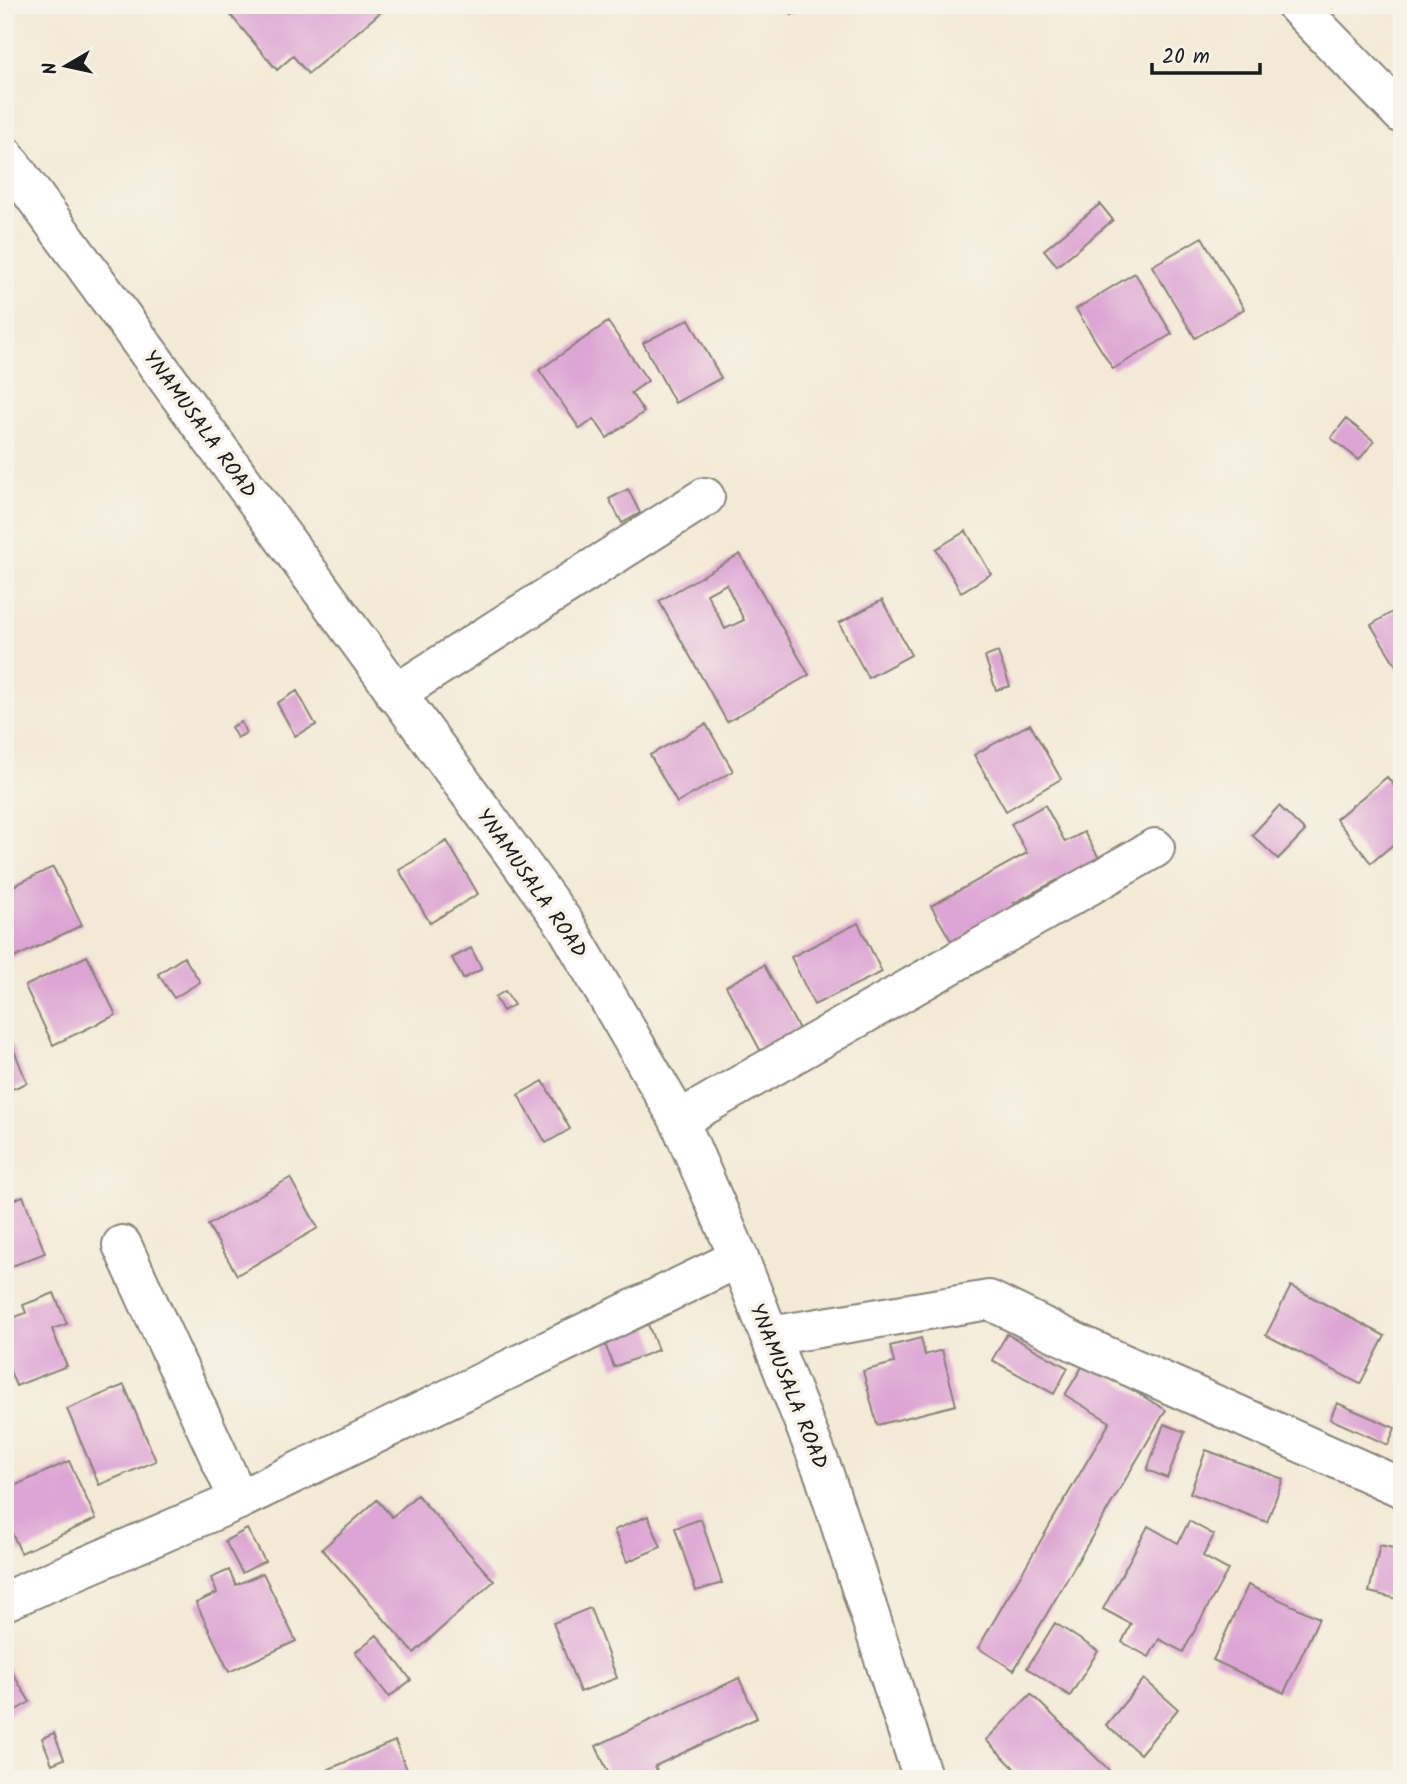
<svg xmlns="http://www.w3.org/2000/svg" width="1407" height="1784" viewBox="0 0 1407 1784" font-family="Kalam,sans-serif">
<style>
.building{fill:#dda5d4;fill-rule:evenodd}
.lines{fill:none;stroke-linecap:round;stroke-linejoin:round}
.street-casing{stroke:#888378;stroke-width:42}
.secondary-casing{stroke:#888378;stroke-width:42}
.street{stroke:#fff;stroke-width:38}
.secondary{stroke:#fff;stroke-width:38}
.labels{text-anchor:middle;stroke-width:7;stroke-linejoin:round;paint-order:stroke}
.street-label{font-size:21px;fill:#1c1c1c;stroke:#f7f3e8}
</style>
<rect width="100%" height="100%" fill="#f7f3e8"/>
<filter id="ink" filterUnits="userSpaceOnUse"><feTurbulence type="fractalNoise" baseFrequency=".0143" numOctaves="2"/><feDisplacementMap in="SourceGraphic" scale="14" xChannelSelector="R" yChannelSelector="G"/><feConvolveMatrix kernelMatrix="1 2 1 2 8 2 1 2 1" color-interpolation-filters="sRGB"/></filter>
<filter id="wash" filterUnits="userSpaceOnUse"><feTurbulence type="fractalNoise" baseFrequency=".00686" numOctaves="4" result="noise"/><feDisplacementMap in="SourceGraphic" scale="28" xChannelSelector="R" yChannelSelector="G"/><feGaussianBlur stdDeviation="1.57" result="paint"/><feColorMatrix in="noise" values="0 0 0 0 0 0 0 0 0 0 0 0 0 0 0 0 0 1.4 0 .05"/><feComposite in="paint" operator="in"/></filter>
<g filter="url(#wash)">
<rect width="100%" height="100%" fill="#f3ead5"/>
<g id="blocks">
<path class="building" d="M222,5h167l-81,69 -15,-18 -16,14z
M784,5h20l-12,10z
M1100,204l13,16 -56,46 -13,-16z
M1202,237l42,72 -49,29 -43,-72z
M1135,273l37,61 -59,35 -37,-60z
M689,319l32,59 -46,25 -32,-60z
M608,322l40,59 -17,12 13,19 -37,26 -13,-19 -14,10 -41,-59z
M1346,419l28,22 -15,19 -28,-22z
M628,489l12,24 -18,10 -13,-24z
M966,531l25,43 -30,18 -25,-43z
M740,554l69,121 -82,47 -68,-121zM726,584l18,36 -19,9 -18,-35z
M882,600l29,55 -43,23 -29,-55z
M1402,606v69l-31,-50z
M998,652l12,34 -14,4 -11,-33z
M297,691l19,34 -21,11 -18,-33z
M241,722l5,11 -9,5 -6,-11z
M706,724l27,47 -56,32 -27,-48z
M1030,724l31,55 -55,32 -32,-56z
M1387,777l15,18v42l-31,26 -35,-44z
M1045,805l20,37 19,-10 19,33 -41,23 -5,-8 -43,23 6,10 -65,35 -24,-42 96,-53 -16,-29z
M1279,806l26,25 -27,28 -26,-24z
M447,841l31,53 -48,29 -31,-53z
M53,867l29,58 -72,35 -5,-10v-60z
M858,923l24,49 -68,33 -23,-48z
M471,948l11,21 -19,10 -11,-21z
M87,956l29,59 -63,30 -28,-59z
M184,957l16,25 -26,16 -16,-24z
M764,965l42,77 -39,21 -41,-77z
M505,991l9,14 -11,6 -8,-14z
M12,1045l15,38 -17,7 -5,-10v-32z
M543,1081l27,48 -24,14 -28,-48z
M290,1178l28,50 -81,47 -29,-50z
M23,1196l22,57 -40,16v-66z
M1291,1286l94,50 -25,48 -94,-49z
M54,1293l13,31 -15,5 15,37 -51,20 -11,-27v-38l21,-8 -3,-8z
M647,1322l11,28 -44,17 -11,-28z
M1007,1334l61,34 -14,26 -62,-34z
M921,1338l4,17 17,-5 14,55 -79,20 -14,-54 31,-8 -4,-17z
M1085,1362l81,48 -152,260 -36,-22 132,-226 -45,-27z
M124,1385l32,76 -57,24 -32,-76z
M1337,1403l58,25 -7,17 -58,-26z
M1164,1424l21,8 -18,46 -20,-8z
M1206,1450l77,29 -16,43 -77,-29z
M69,1461l27,58 -75,34 -16,-35v-28z
M417,1495l77,86 -80,72 -92,-104 55,-49 15,17z
M648,1516l13,31 -34,15 -13,-32z
M701,1519l21,64 -26,8 -21,-63z
M1189,1521l25,14 -11,21 25,14 -45,82 -24,-13 -10,18 -27,-15 9,-18 -28,-15 45,-83 30,17z
M247,1529l18,32 -23,12 -17,-32z
M1380,1545l22,5v50l-33,-8z
M229,1570l7,15 27,-12 33,68 -67,31 -33,-69 21,-10 -6,-15z
M1248,1585l71,33 -35,75 -71,-33z
M590,1608l27,70 -37,14 -27,-69z
M1055,1623l43,28 -28,45 -43,-28z
M377,1635l34,45 -22,17 -34,-45z
M5,1661l25,41 -25,14z
M739,1678l18,40 -102,48 6,13h-50l-15,-33z
M1144,1679l34,30 -38,45 -34,-29z
M1031,1694l80,78 -6,7h-80l-39,-39z
M54,1733l10,26 -12,5 -10,-26z
M395,1741l16,38h-78l-4,-10z"/>
</g>
</g>
<g filter="url(#ink)">
<use href="#blocks" fill-opacity="0" stroke="#888378" stroke-width="2"/>
<g class="lines">
<defs>
<path id="street" d="M1296,5l106,109
M395,694l310,-197
M679,1120l476,-272
M122,1245l117,255
M770,1336l219,-36 88,43 325,145
M5,1601l234,-101 500,-242"/>
<path id="secondary" d="M5,156l560,768 114,196 60,138 85,216 99,305"/>
</defs>
<use href="#street" class="street-casing"/>
<use href="#secondary" class="secondary-casing"/>
<use href="#street" class="street"/>
<use href="#secondary" class="secondary"/>
</g>
</g>
<g class="labels">
<g class="street-label">
<text transform="translate(200 424) rotate(54)" y="7">YNAMUSALA ROAD</text>
<text transform="translate(532 883) rotate(55)" y="7">YNAMUSALA ROAD</text>
<text transform="translate(789 1386) rotate(68)" y="7">YNAMUSALA ROAD</text>
</g>
</g>
<rect width="1407" height="1784" fill="none" stroke="#f7f3e8" stroke-width="28"/>
<g transform="translate(66 66) rotate(261)" stroke="#f7f3e8" stroke-width="5" paint-order="stroke">
<path d="M0-5L12 26L0 18L-12 26Z" fill="#1c1c1c"/>
<text y="-10" font-size="19" font-weight="bold" text-anchor="middle" fill="#1c1c1c">N</text>
</g>
<path d="M1152 63v10h108v-10" fill="none" stroke="#1c1c1c" stroke-width="3.5"/>
<text x="1162" y="63" font-size="21" fill="#1c1c1c" stroke="#f7f3e8" stroke-width="5" paint-order="stroke">20 m</text>
</svg>
